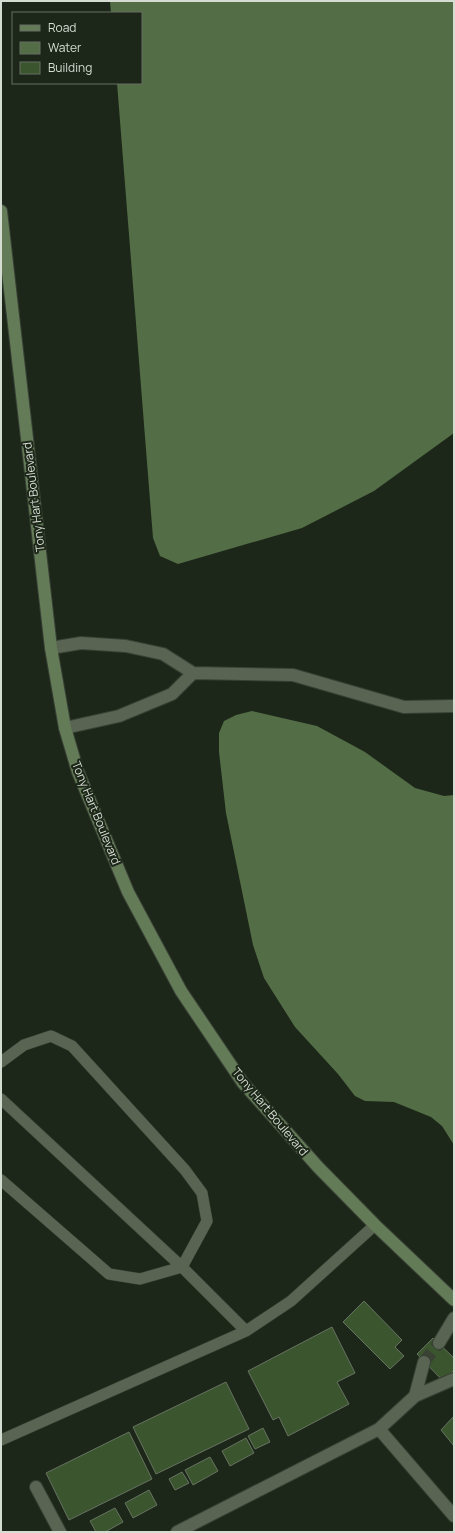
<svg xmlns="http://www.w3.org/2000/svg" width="455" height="1533" viewBox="0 0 455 1533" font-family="Manrope,sans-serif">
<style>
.water{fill:#536e46}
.building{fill:#3b552e;stroke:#677362}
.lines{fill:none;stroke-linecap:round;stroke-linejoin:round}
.street-tunnel{stroke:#394235;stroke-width:12;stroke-dasharray:12 6;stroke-linecap:butt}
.lane-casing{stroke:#384135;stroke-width:12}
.street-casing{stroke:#384135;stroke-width:14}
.secondary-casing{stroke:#384135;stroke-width:14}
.lane{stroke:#596453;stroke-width:11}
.street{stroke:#596453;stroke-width:12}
.secondary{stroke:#647b58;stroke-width:12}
.labels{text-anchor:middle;stroke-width:4;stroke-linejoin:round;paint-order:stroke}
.street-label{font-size:12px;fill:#d5dcd2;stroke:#1d2719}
</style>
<rect width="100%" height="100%" fill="#1d2719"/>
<path class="water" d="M110,1h344v432l-80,58 -72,37 -124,36 -18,-8 -7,-18 -36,-455h24v-70h-30z
M252,711l65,15 48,26 50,36 29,8 10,-1v350l-12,-19 -11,-9 -37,-15 -29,-1 -10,-5 -17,-22 -43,-47 -31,-49 -11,-33 -27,-132 -7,-61v-19l5,-12 12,-6z"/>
<path class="building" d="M364,1301l38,39 -7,7 9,9 -14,13 -47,-47z
M332,1327l23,46 -18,9 12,22 -61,32 -9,-19 -6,3 -25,-49z
M433,1338l21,20v12l-11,11 -26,-27z
M226,1382l23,47 -93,45 -23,-47z
M454,1416v30l-13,-16z
M263,1428l7,14 -15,7 -7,-13z
M129,1432l23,47 -83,41 -23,-47z
M246,1438l8,15 -24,13 -8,-15z
M210,1457l8,14 -25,14 -8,-15z
M182,1472l7,11 -14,7 -6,-11z
M149,1490l8,15 -24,13 -8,-15z
M115,1508l8,14 -18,10h-9l-6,-11z"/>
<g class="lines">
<path class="street-tunnel" d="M424,1362l15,-19"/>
<defs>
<path id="lane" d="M1,1062l23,-17 27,-9 21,10 113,124 17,23 5,28 -25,46 -42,12 -31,-5 -108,-94
M1,1099l181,168 64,64
M1,1440l245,-109 45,-30 84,-76"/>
<path id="street" d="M51,648l30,-5 45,3 37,8 30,19 100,2 111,32 50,-1
M65,728l54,-12 53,-22 21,-21
M439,1343l15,-25
M415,1396l9,-34
M379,1429l75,87
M36,1487l24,45
M177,1532l202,-103 36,-33 39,-17"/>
<path id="secondary" d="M1,211l50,437 14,80 13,44 50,120 53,99 62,92 75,84 57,58 79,75"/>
</defs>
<use href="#lane" class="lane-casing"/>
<use href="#street" class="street-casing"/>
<use href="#secondary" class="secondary-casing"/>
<use href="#lane" class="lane"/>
<use href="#street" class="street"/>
<use href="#secondary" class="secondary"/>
</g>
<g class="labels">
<g class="street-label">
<text transform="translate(34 497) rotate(-97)" y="4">Tony Hart Boulevard</text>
<text transform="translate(96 813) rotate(68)" y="4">Tony Hart Boulevard</text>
<text transform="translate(270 1112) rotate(50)" y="4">Tony Hart Boulevard</text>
</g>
</g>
<rect width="455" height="1533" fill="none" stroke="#d5dcd2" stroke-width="4"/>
<rect x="12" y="12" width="130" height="72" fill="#1d2719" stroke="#676f63"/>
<rect x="20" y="25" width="20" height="6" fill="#647b58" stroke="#676f63"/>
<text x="48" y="32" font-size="12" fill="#d5dcd2">Road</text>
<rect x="20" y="42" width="20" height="12" fill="#536e46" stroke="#676f63"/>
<text x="48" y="52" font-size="12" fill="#d5dcd2">Water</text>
<rect x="20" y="62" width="20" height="12" fill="#3b552e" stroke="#676f63"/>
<text x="48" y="72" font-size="12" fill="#d5dcd2">Building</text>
</svg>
